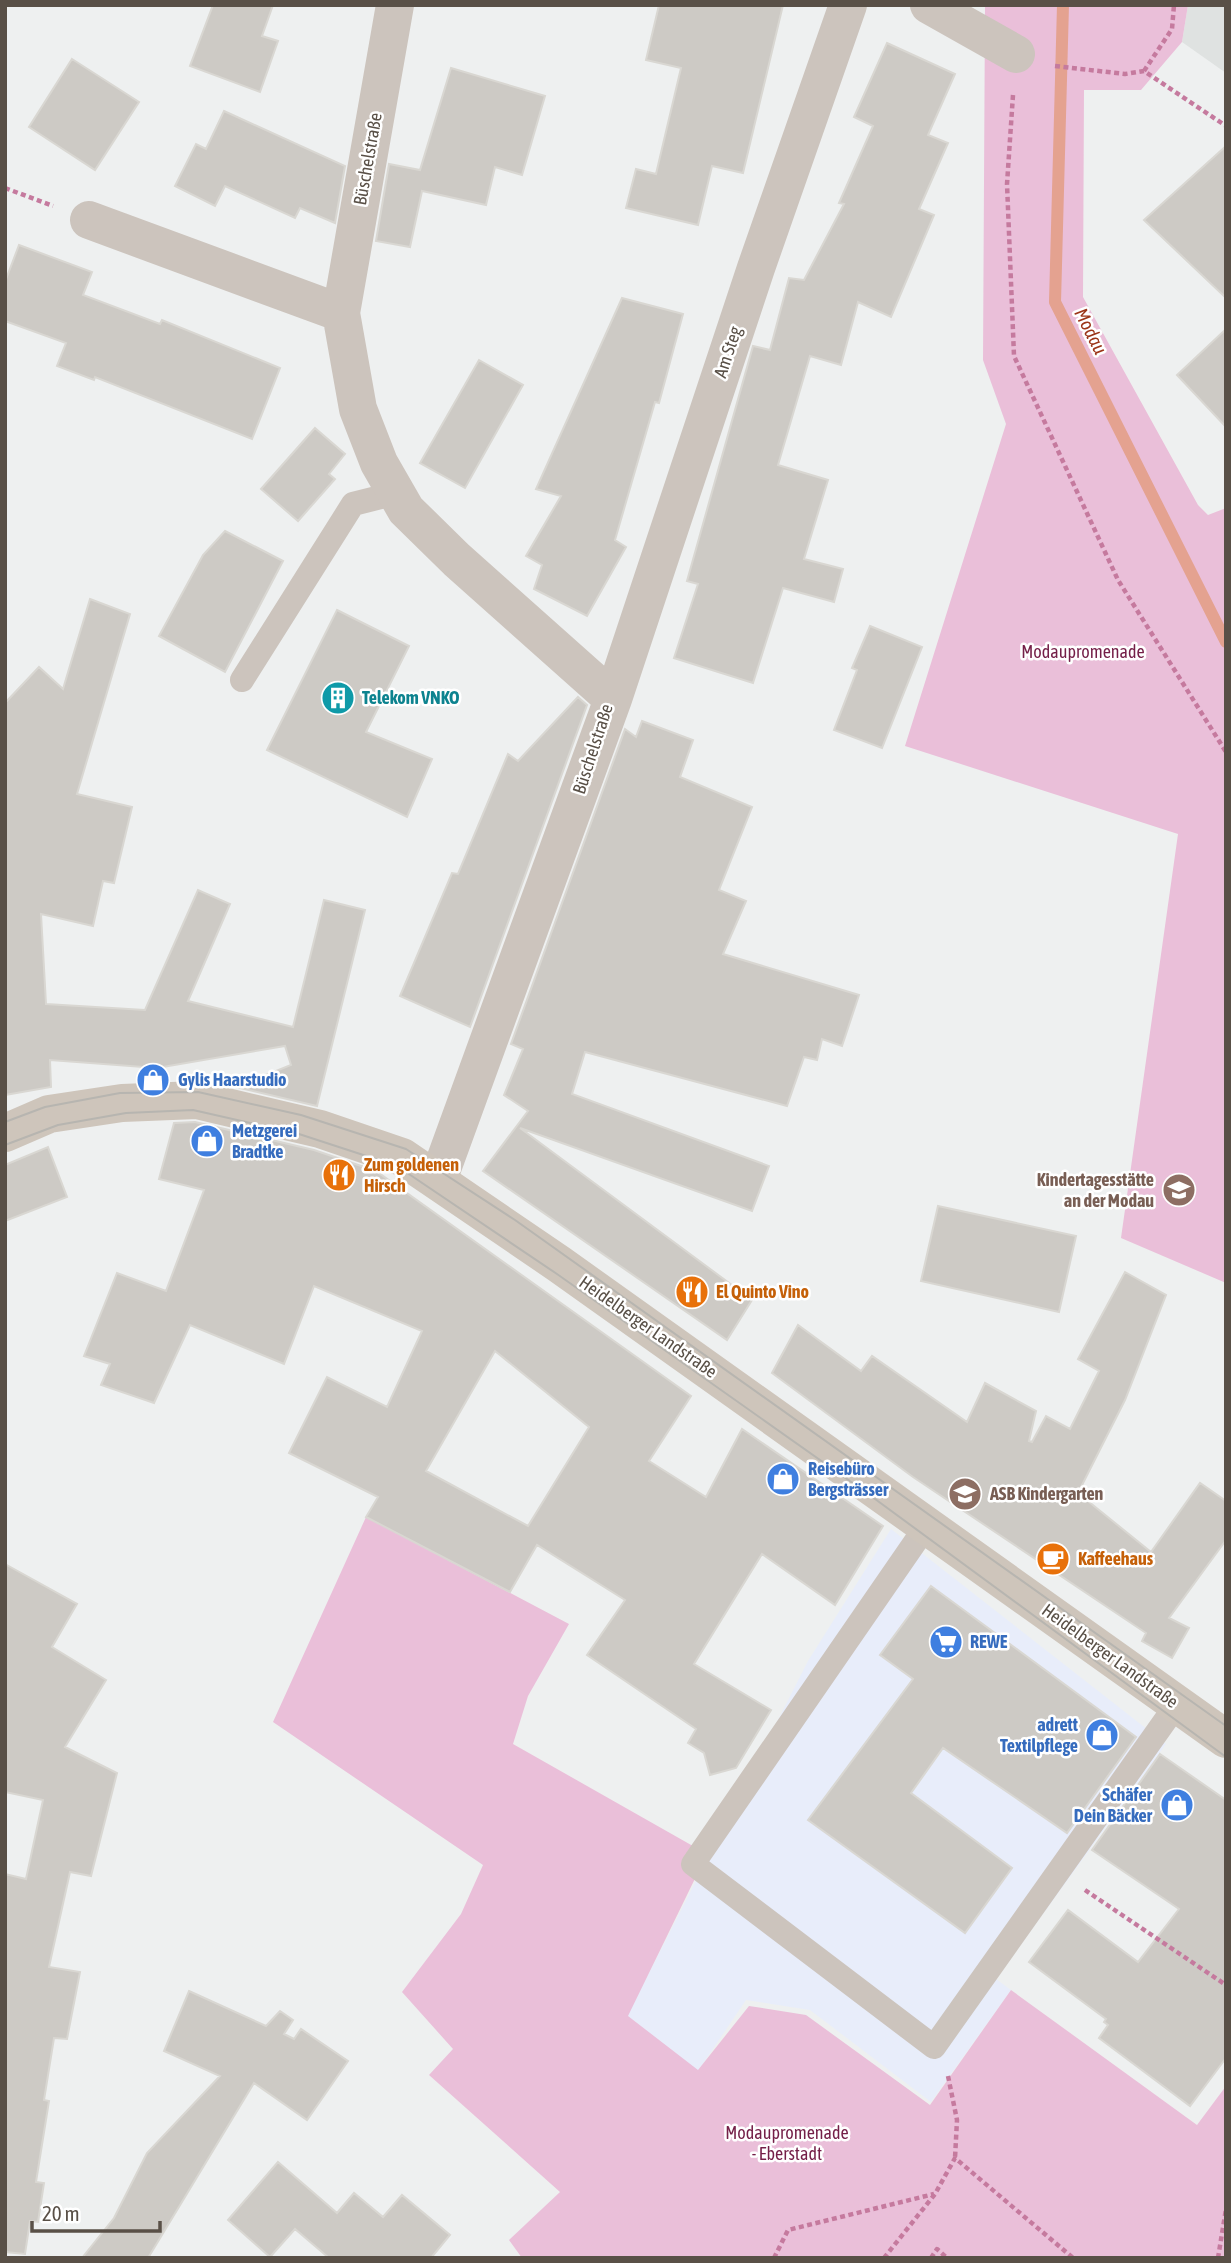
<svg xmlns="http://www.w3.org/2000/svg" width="1231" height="2263" viewBox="0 0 1231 2263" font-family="'Asap Condensed',sans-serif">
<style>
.commercial{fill:#e8edfa}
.education{fill:#dfe2e1}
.green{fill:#eabfd9}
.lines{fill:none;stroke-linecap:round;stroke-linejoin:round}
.stream{stroke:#e4a290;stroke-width:12}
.building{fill:#cdcac5;stroke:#d9d7d2;stroke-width:2;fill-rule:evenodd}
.path{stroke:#c57a9e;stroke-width:4.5;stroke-dasharray:5 3.5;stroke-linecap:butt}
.lane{stroke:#ccc4bd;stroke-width:24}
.street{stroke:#ccc4bd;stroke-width:38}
.secondary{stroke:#cec5bb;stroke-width:38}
.tram{stroke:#b7b5b0;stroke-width:2}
.labels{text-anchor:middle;stroke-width:5;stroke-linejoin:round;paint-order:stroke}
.street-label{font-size:18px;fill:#595047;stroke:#fff}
.park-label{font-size:18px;fill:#741f48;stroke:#fff}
.culture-label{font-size:18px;font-weight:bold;fill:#0d838f;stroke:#fff;text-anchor:start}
.shop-label{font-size:18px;font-weight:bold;fill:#366cbe;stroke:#fff;text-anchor:start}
.food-label{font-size:18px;font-weight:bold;fill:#c56008;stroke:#fff;text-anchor:start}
.education-label{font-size:18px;font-weight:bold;fill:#785e54;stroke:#fff;text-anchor:end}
.water-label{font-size:19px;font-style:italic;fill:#9b3518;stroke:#fff}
</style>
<rect width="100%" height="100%" fill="#eef0f0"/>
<path class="commercial" d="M891,1529l275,215 -170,235 15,11 -80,112 -121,-92 -64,-10 -48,71 -71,-55 181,-355z"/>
<path class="education" d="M1188,5h38v68l-44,-31z"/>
<path class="green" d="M985,5h203l-6,37 -41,48h-57l-1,207 115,208 10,10 18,-7v775l-105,-45 57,-404 -273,-88 101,-322 -23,-64z
M366,1517l203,107 -41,72 -15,48 194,110 -79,162 70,54 51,-64 57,9 124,90 81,-115 186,135 29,-39v172h-704l-13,-18 51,-48 -131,-117 24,-26 -51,-57 59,-78 22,-49 -210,-143z"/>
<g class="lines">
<path class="stream" d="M1063,5l-8,297 171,340"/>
</g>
<path class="building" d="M213,5h60l-11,31 16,5 -18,51 -70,-26z
M659,5h124l-40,168 -31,-7 -14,59 -72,-17 10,-39 20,5 25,-106 -35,-8z
M887,43l68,31 -27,61 20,8 -29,66 15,6 -43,102 -33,-15 -17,63 -31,-9 -32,109 50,15 -24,79 39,10 -9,33 -51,-14 -30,95 -79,-25 24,-74 -11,-3 66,-235 17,4 19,-72 15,2 40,-76 -5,-1 34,-77 -19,-9z
M72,59l67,43 -44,68 -66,-43z
M451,68l94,28 -23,79 -27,-8 -9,38 -64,-14 -12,56 -34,-6 13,-77 31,6z
M224,111l121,55 -10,57 -35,-15 -5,10 -70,-32 -10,20 -40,-20 21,-42 10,5z
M1226,146v152l-82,-78z
M19,245l73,27 -9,23 77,29 2,-4 118,48 -28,71 -157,-62 -1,3 -37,-14 9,-23 -61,-22v-39z
M622,298l61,16 -24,89 -4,-1 -40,138 11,7 -39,69 -53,-27 8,-24 -16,-9 35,-60 -25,-7z
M1226,329v98l-49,-52z
M479,360l44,25 -58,103 -45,-25z
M315,428l30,26 -16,20 6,5 -37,42 -37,-32z
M225,531l58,30 -58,111 -66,-36 44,-81z
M90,599l40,15 -53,180 55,13 -18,76 -11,-2 -10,45 -52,-12 5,90 99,6 53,-120 32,14 -42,97 105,26 31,-127 41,10 -48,196 -81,-19 55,-22 -6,-19 -128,22 -107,-8 1,27 -46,8v-392l34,-36 24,22z
M337,610l72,36 -43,86 66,27 -25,58 -140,-67z
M870,626l52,21 -40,101 -48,-18 23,-60 -5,-2z
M578,697l9,8 -117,322 -70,-31 52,-123 6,1 50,-120 10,7z
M642,721l51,19 -13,37 72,30 -33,83 27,11 -23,53 136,41 -17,51 -20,-7 -5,21 -13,-3 -17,49 -202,-54 -13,42 197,72 -17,45 -232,-83 232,172 -25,40 -244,-169 45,-60 -24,-16 19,-46 -12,-5 114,-315 11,8z
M195,1122l119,28 62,21 315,225 -42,65 57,36 36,-68 141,97 -48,79 -73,-51 -68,110 77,46 -35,58 -26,7 -6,-22 -16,-10 8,-14 -109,-74 38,-55 -88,-55 -27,47 -144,-75 12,-20 -89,-44 38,-76 60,30 35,-76 -108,-45 -30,78 -94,-39 -36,78 -53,-18 9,-21 -26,-8 33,-83 49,18 38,-101 -45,-11 15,-56zM495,1351l94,76 -61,99 -102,-55z
M48,1147l19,50 -62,24v-56z
M938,1206l138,30 -17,76 -138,-31z
M1125,1272l41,23 -41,105 -47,93 73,59 49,-69 26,18v39l-57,78 20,10 -17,30 -30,-17 4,-8 -233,-156 -141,-104 26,-48 63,46 11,-15 95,66 18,-39 51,28 -7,30 3,1 14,-26 24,13 29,-58 -21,-12z
M5,1564l72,40 -25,43 54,33 -41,67 52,26 -26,103 -21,-4 -21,95 31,5 -13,67 -13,-1 -10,62 5,1 -13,81 8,1 -6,39 -8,-1 -5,33 -20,-2v-378l21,5 17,-79 -38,-8z
M931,1586l205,151 -69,96 -124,-85 -32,45 101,75 -47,65 -157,-113 105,-141 -33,-24z
M1160,1754l66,46v258l-36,48 -91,-68 9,-13 -4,-3 2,-3 -77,-57 39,-52 70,52 41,-53 -87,-59z
M189,1991l77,35 14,-15 13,9 -9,14 10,5 7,-10 47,32 -41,59 -53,-37 -106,175h-66l32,-40 33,-65 73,-77 -56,-25z
M278,2162l59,51 17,-20 29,24 19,-22 48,40 -19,23h-102l-34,-29 -25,28 -42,-37z"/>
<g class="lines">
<path class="path" d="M1055,66l70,8 19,-3 82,55
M1144,71l28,-42 2,-24
M1013,95l-6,89 7,172 104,224 108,172
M5,188l48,18
M1085,1890l141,95
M948,2076l9,44 -2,38
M774,2258l14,-28 146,-36
M884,2258l51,-64 20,-36 118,100
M931,2258l6,-9 10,9
M1218,2258l8,-49"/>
<path class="lane" d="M242,680l111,-176 44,-11
M927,1525l-234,339 241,183 243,-343"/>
<path class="street" d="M395,5l-54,308 17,96 21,54 27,47 51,50 156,139
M929,5l87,49
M89,220l252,93
M438,1180l175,-481 143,-431 92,-263"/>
<path class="secondary" d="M5,1133l44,-19 73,-11 75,-3 123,29 82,28 157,107 667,475"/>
<path class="tram" d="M5,1122l40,-15 75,-14 78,-1 103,23 105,34 109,71 711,506
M5,1145l53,-20 68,-12 67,-3 106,24 98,32 160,108 314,222 355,261"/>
</g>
<defs>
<symbol id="building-disc" viewBox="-11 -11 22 22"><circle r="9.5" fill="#0f9aa8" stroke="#fff"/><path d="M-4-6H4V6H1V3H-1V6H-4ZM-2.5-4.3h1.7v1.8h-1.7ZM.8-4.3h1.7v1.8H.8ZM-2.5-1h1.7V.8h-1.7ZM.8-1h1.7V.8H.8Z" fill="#fff"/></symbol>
<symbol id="shop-disc" viewBox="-11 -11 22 22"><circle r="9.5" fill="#3f7fe0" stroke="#fff"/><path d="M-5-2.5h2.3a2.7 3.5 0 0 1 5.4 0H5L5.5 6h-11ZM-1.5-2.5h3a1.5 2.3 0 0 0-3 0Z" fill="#fff"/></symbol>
<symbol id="restaurant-disc" viewBox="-11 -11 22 22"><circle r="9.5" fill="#e8710a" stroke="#fff"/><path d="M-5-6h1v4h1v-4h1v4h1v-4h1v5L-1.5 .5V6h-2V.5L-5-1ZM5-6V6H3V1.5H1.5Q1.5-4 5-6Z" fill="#fff"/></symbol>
<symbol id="school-disc" viewBox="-11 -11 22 22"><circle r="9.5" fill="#8d6e63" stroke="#fff"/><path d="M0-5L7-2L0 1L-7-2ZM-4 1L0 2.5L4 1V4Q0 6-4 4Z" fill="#fff"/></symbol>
<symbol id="cafe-disc" viewBox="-11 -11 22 22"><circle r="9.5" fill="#e8710a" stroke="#fff"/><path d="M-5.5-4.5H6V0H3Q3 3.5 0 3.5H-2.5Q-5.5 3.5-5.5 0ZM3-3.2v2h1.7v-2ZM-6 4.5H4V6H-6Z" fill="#fff"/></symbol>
<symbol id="supermarket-disc" viewBox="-11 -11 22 22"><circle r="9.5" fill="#3f7fe0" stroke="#fff"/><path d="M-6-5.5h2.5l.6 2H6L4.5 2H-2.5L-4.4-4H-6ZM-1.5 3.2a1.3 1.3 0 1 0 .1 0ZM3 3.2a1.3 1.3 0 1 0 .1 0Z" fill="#fff"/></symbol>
</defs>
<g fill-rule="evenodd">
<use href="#building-disc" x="319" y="679" width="38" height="38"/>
<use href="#shop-disc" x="134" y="1061" width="38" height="38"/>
<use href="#shop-disc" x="188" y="1122" width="38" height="38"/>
<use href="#restaurant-disc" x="320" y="1156" width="38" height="38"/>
<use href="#school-disc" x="1160" y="1171" width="38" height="38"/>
<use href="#restaurant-disc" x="673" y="1273" width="38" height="38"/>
<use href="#shop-disc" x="764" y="1460" width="38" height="38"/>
<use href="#school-disc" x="946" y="1475" width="38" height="38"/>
<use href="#cafe-disc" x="1034" y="1540" width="38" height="38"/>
<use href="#supermarket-disc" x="927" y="1623" width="38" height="38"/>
<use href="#shop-disc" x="1083" y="1716" width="38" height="38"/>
<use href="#shop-disc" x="1158" y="1786" width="38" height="38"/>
</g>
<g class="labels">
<g class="street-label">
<text transform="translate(368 159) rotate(-80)" y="6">Büschelstraße</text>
<text transform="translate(728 352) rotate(-72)" y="6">Am Steg</text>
<text transform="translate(593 749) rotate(-72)" y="6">Büschelstraße</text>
<text transform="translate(648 1327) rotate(35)" y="6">Heidelberger Landstraße</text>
<text transform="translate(1110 1656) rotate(36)" y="6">Heidelberger Landstraße</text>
</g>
<g class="park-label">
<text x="1083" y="658">Modaupromenade</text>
<text x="787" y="2139">Modaupromenade<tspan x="787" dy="21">- Eberstadt</tspan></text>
</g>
<g class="culture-label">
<text x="362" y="704">Telekom VNKO</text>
</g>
<g class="shop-label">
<text x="178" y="1086">Gylis Haarstudio</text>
<text x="232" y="1137">Metzgerei<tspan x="232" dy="21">Bradtke</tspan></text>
<text x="808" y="1475">Reisebüro<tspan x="808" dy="21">Bergsträsser</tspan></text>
<text x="970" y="1648">REWE</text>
<text x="1078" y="1731" text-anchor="end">adrett<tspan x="1078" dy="21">Textilpflege</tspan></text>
<text x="1152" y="1801" text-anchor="end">Schäfer<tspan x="1152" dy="21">Dein Bäcker</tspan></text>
</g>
<g class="food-label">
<text x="364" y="1171">Zum goldenen<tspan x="364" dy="21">Hirsch</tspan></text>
<text x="716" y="1298">El Quinto Vino</text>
<text x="1078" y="1565">Kaffeehaus</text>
</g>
<g class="education-label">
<text x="1154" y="1186">Kindertagesstätte<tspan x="1154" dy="21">an der Modau</tspan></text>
<text x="990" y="1500" text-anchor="start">ASB Kindergarten</text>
</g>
<g class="water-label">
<text transform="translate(1091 331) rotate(63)" y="7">Modau</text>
</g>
</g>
<rect width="1231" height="2263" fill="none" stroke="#595047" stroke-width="14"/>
<path d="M32 2221v10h128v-10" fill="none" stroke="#595047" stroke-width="3.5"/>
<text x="42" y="2221" font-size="21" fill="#595047" stroke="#ffffff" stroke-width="5" paint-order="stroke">20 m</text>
</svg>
